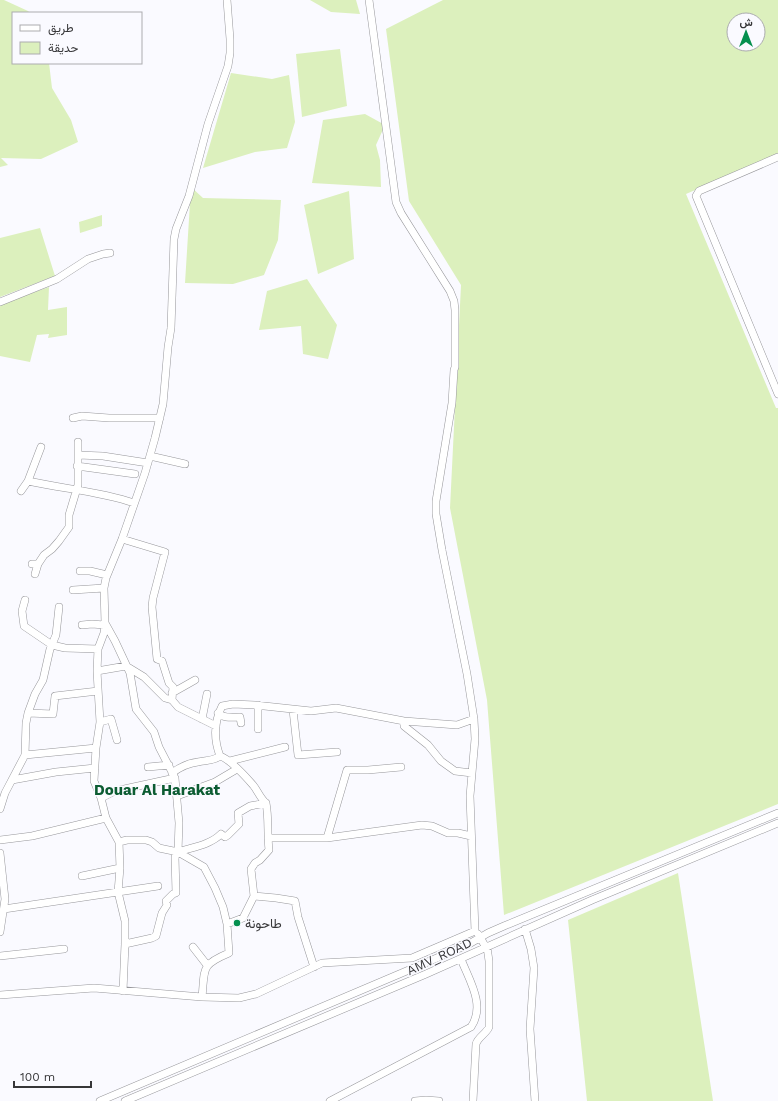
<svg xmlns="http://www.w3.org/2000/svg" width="778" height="1101" viewBox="0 0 778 1101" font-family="'Work Sans',Vazirmatn,sans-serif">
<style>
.green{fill:#dcf0bd;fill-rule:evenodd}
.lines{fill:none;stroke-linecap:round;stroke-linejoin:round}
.minor-casing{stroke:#97979b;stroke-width:8}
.minor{stroke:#fff;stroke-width:7}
.poi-dot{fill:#05904f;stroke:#fafaff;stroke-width:1.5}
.labels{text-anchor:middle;stroke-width:3;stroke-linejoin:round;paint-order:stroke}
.poi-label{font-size:13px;fill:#363638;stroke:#fafaff;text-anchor:start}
.street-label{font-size:13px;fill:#363638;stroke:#fafaff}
.quarter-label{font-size:15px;font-weight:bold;fill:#0c5c32;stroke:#fafaff}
</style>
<rect width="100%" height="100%" fill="#fafaff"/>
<path class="green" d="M0,0h4l24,11 2,2h-17v50h36l3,25 19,32 7,22 -37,17 -40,-1 7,7 -8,2z
M310,0h46l4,14 -29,-2z
M443,0h335v154l-92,40 90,214h2v396l-274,111 -17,-215 -37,-192 11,-223 -52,-84 -23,-172zM734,20h24v24h-24z
M340,49l7,57 -45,11 -6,-63z
M231,73l41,6 17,-4 6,47 -8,26 -32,4 -52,16z
M365,114l20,11 -9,20 4,15 1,27 -69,-4 11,-63z
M191,187l12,11 78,2 -3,40 -14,35 -31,9 -48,-1z
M349,191l5,68 -36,15 -14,-69z
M102,215v11l-22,7 -1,-11z
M40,228l15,48 -55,21v-59z
M307,279l30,46 -9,34 -25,-5 -2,-28 -42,4 8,-39z
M49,287l-1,23 19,-3v28l-19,3 1,-4 -12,1 -7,27 -30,-6v-50l6,-4z
M678,873l35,228h-126l-19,-181z"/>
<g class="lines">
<defs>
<path id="minor" d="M778,157l-79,34 -3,5 82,198
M0,302l57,-23 31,-20 15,-5 7,-1
M73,418l9,-2 27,2h51
M41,447l-13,34c35,8 72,10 106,22
M78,455l25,1 45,7
M150,456l35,8
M77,466l58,8
M21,491l7,-10
M122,539l43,13 -12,46 -1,9 5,52 5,2 7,22 4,4 -1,13
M32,564h6l6,-9 8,-6 7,-8 10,-14v-12l9,-30v-43
M80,571h10l17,4
M35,574l3,-10
M73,590l31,-2
M25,600l-3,11 2,15 28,19 13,3 33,1
M59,607l-3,28 -6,14 -7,31 -8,14 -7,19 -2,10 -1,32 71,-7
M105,623l10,18 15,32 6,36 18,23 5,15 16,31 4,45 -1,29 -3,5 1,36 -3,1 -7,7 1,4 -5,8 -6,23 -4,2 -27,6
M82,625l10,-1 12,1
M97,671l29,-5 18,11 21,21 7,2 6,7 38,19
M172,693l23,-13
M258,705v24
M293,710l5,45 39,-3
M28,713l25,1 2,-18 43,-5
M218,713c6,6 15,4 22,4l1,6
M202,719l5,-25
M404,721v5l24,19 13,16 14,10 17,2
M100,722l11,-3 6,21
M230,761l55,-14
M148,767l21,-2
M172,773c8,-6 17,-10 26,-11 8,-2 16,-1 22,-6
M12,780l44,-8 39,-4
M177,796l38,-14 22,-13
M101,798l14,-7 60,-13
M0,809l5,-16 20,-38
M106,818l13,24 1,26 -2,24 7,29v23l-2,47
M268,838h59l95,-13 10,1 16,7h10l13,3
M327,838l20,-68h21l33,-3
M0,840l32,-4 74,-18 -5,-20 -7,-17 2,-33 4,-26 -3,-51 1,-22 6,-16 1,-10 -1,-35 2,-10 16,-39 23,-66 10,-35 8,-34 5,-57 3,-19 3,-89 2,-10 13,-33 19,-72 20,-58 2,-13v-14l-3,-39
M119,842l8,-2h19l6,2 7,6 19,4 26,15 11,21 8,19 4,17 2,29c-29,12 -24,16 -27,44
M178,852c15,-5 32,-7 43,-18l4,3 3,-2 11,-11 -1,-11 12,-7 16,-3
M0,853l5,46 -5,33
M82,876l38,-8
M4,909l154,-23
M227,924l16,-6 11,-22
M525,929l6,20 3,19 -4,61 5,72
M193,947l14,18
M0,956l64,-7
M314,967l-16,-50 -3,-16 -19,-3 -22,-2 -3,-27 4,-6 5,-3 9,-10c-2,-16 0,-32 -3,-47 -6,-5 -8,-12 -13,-18 -7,-8 -23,-26 -33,-29 -6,-16 -6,-34 2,-50l11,-2 22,1 56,6 25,-3 68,13 53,4 17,-6
M0,995l94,-7 108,9 37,1 17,-4 66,-31 90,-5 63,-27 -5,-135 5,-57 -1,-20 -7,-45 -25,-124 -6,-36v-13l16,-98 2,-33 1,-3v-57l-1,-9 -4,-10 -49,-78 -5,-11 -27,-202
M100,1101l323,-137 46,-20 19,-11 16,-7 274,-113
M125,1101l301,-127 166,-74 186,-77
M330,1101l141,-74c15,-22 -2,-47 -10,-68
M415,1101l11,-1 13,1
M473,1101l3,-57c2,-7 10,-10 13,-17v-66l-2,-14c-5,-3 -5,-9 -9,-13"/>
</defs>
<use href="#minor" class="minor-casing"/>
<use href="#minor" class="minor"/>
</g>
<circle class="poi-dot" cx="237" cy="923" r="4"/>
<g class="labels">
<g class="poi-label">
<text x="245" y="928">طاحونة</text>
</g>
<g class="street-label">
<text transform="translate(439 956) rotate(-25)" y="5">AMV_ROAD</text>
</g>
<g class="quarter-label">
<text x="157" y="795">Douar Al Harakat</text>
</g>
</g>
<rect x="12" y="12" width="130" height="52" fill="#fafaff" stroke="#acacaf"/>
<rect x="20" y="25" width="20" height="6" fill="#ffffff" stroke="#acacaf"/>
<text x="48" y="32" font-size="12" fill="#363638">طريق</text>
<rect x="20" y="42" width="20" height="12" fill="#dcf0bd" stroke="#acacaf"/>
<text x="48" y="52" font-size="12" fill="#363638">حديقة</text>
<g transform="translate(746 32)"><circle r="19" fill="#fafaff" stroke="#acacaf"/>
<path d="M0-3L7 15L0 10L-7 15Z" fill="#05904f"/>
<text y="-6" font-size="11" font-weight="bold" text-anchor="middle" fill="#363638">ش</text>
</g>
<path d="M14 1081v6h77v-6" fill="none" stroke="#363638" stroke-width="2"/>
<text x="20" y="1081" font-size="12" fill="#363638" stroke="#fafaff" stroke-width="3" paint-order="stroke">100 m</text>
</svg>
